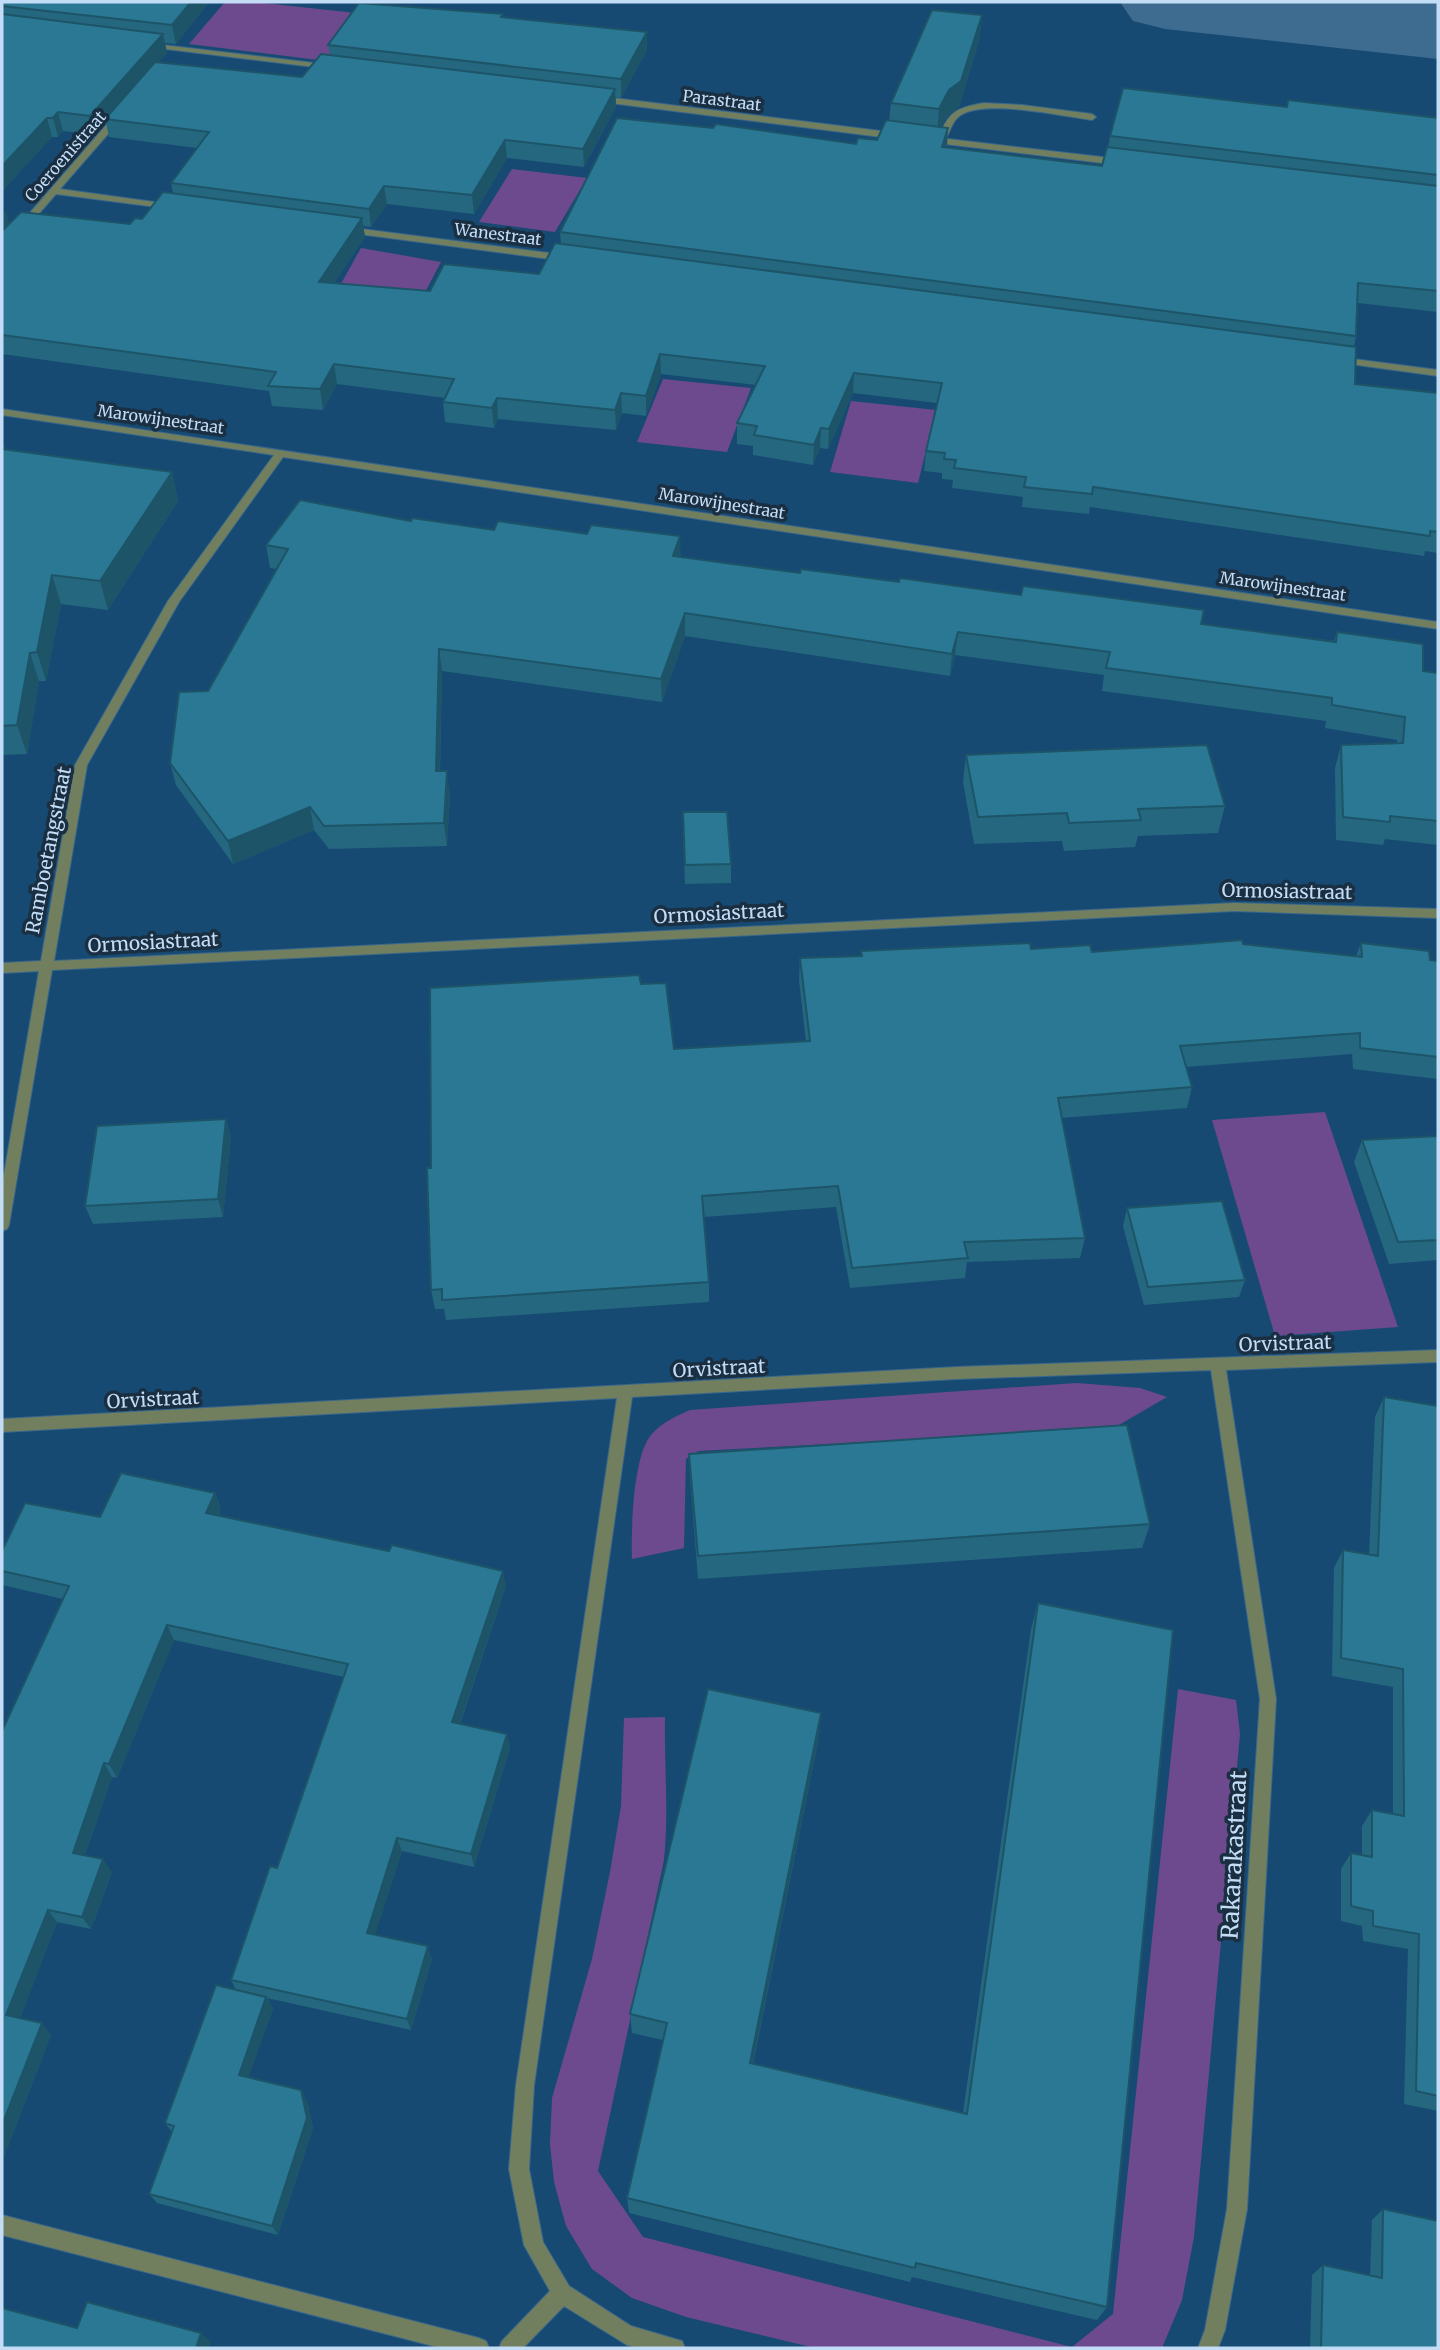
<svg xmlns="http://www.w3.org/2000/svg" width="1440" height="2350" viewBox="0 0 1440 2350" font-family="Merriweather,serif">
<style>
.green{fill:#6d4a8d}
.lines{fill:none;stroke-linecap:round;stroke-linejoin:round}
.taxiway{fill:#3e6c90;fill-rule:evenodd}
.service-casing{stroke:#3a678c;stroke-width:2}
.minor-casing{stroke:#3a678c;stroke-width:2}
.service{fill:#717f5f;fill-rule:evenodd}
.minor{fill:#717f5f;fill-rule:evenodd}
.wall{fill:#24677f}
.shaded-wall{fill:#1d5468}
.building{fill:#2a7894;stroke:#1d5468;stroke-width:2}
.labels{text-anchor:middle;stroke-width:7;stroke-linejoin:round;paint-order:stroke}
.far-street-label{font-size:16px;fill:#c4ddf6;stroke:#1a2f41}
.street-label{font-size:19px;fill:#c4ddf6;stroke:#1a2f41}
.near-street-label{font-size:23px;fill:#c4ddf6;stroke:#1a2f41}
</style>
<rect width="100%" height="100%" fill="#174a72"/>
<path class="green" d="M225,2h29l102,11 -30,48 -137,-17z
M1320,2h118v13z
M512,169l75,9 -32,54 -76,-10z
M361,248l80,14 -39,74 -83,-13z
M663,379l88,9 -24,64 -90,-10z
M851,401l85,9 -18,73 -88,-11z
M1325,1112l73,215 -123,9 -63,-216z
M1077,1383l63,5 27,9 -55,32 -414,22 -12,8 -2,89 -52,11c-1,-29 1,-92 15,-118 9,-16 27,-24 43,-31z
M1178,1689l58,11 4,34 -46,503 -12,63 -20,48h-347l-129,-31 -54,-19 -40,-29 -26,-43 -12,-44 -4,-38 2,-46 40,-139 18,-87 11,-66 3,-88 41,-1c-1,48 4,95 -1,143l-66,311 45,66 429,110 41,-33z"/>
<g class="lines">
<path class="taxiway" d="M1120,2l318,1v56l-273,-30 -32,-8z"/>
<defs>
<path id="service" d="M984,103l38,2 70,9 4,3 -4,3c-30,-4 -106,-21 -131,-5 -9,5 -12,19 -17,28h-6l-1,-2c11,-28 17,-33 47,-38z"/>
<path id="minor" d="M146,43l185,22 4,2 -4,2 -182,-22h-3z
M597,96l300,37 4,3 -4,3 -303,-38 -1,-2z
M118,114l3,1v4l-61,70 109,15 3,1v4l-116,-15 -51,58 -3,1v-8l113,-130z
M931,137l188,22 4,3 -4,3 -191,-23 -1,-2z
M346,227l219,28 5,3 -5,3 -222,-29v-4z
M1338,357l100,13v6l-103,-14 -2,-2z
M2,409l1436,213v7l-1155,-172 -104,145 -92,163 -33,196 1180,-58 204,6v9l-204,-7 -1182,59 -43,255 -2,4 -5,2v-45l37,-215 -37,2v-10l39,-2 34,-196 93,-164 106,-146 -272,-40z
M1438,1350v12l-212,8 50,329 -29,510 -22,121 -7,18h-20l7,-18 22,-121 33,-510 -49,-329 -254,9 -325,18 -98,688 -5,84 14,73 26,44 62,40 51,15 3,7h-46l-12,-3 -63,-39 -41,42h-24l3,-7 48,-50 -26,-46 -15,-76 7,-84 101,-687 -615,34v-13l955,-52z
M2,2215l477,123 7,3 3,7h-48l-439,-113z"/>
</defs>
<use href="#service" class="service-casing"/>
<use href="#minor" class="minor-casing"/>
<use href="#service" class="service"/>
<use href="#minor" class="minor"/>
</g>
<path class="wall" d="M2,2h207l-33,42 -11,-1 2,10 -9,9 144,15 28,-22 -2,-10 175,-31v3l144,15v18l-26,48 -5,-1v10l-32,60 -77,-9 -33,56 -87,-10 -16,23 -8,-1 2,11 -31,46 96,8 109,-17 22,-30 -1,-12 296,-88 21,-4 12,-19 2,-18 91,-88 -3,26 -20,66 -12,10 -6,10 6,21 155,18 6,-19 2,-11 177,-29 151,11v194l-80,-9 -2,33 -2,11 1,37 83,9v160l-13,-2 -1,5 -334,-49 -1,7 -67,-7 1,-10 -71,-9 1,-8 -11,-1v-6l-18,-2 2,-20 11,-48 -84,-10 -25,56 -8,-1 -7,17 -60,-10v-9l-16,-2v-21l19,-38 -95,-11 -15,42 -24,-3 -6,17 -118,-11 -4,9 -49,-6 -2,-20 2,-4 -108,-14 -14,26 -51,-4 -3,-15 -267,-37v-144l7,14h121l12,-5 31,-26 -2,-10 26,-35 -88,-11 -3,-14 -11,12 -32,-4 -5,6h-6l-50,54z
M2,437l3,12 167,23 6,29 -70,109 -47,-6 -15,77h-7l-12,73 -25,1z
M411,521l389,52 534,68 3,-9 86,39 15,2v172l-53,-6 -2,6 -47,-5 -1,-72 6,-23 56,-2v-3l-72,-12 1,-7 -224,-30 2,-16 -149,-20 -5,21 -265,-40 -23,66 -220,-31 -2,100 10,22 -3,53 -118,3 -15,-19 -81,34 -57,-79 -6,-22 38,-72 69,-122 -7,-1 -4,-23z
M966,755l259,51 -7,27 -80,3 -3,11 -71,4 -2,-10 -88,3 -11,-62z
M683,832l48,32v19l-46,1z
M1361,943l69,17 8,1v118l-85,-10 -1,-15 -166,13 6,20 -5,21 -126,10 24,120 -5,20 -113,4 -2,16 -115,10 -14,-81 -132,10 5,65v20l-263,18 -2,-11h-9l-4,-19v-122l210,-184 33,65 132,-7 -7,-62 1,-22 231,-9 61,3 151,-8 113,12z
M226,1119l5,19 -8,79 -130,7 -8,-18z
M1438,1136v124l-49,4 -35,-102 8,-22z
M1127,1208l118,72 -6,17 -95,8 -21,-79z
M1384,1397l54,9v705l-34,-7 4,-155 -45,-8 -1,-15 -21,-5v-52l10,-16 11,2v-29l10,-16 21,4v-127l-61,-11 2,-108 9,-18 26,4 6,-137z
M689,1454l461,70 -8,24 -444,31 -8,-101z
M215,1493l6,16 -2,6 287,71 -46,138 47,10 3,14 -36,119 -72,-16 -27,83 57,25 -21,71 -144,-32 6,11 -25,68 59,24 6,27 -35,107 -121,-32 -8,-9 23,-62 -7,-9 71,-133 -5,-10 46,-112 67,-191 -170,-37 -57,138 -5,-1 -27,78 27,17 -21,57 -34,-7 -37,96 31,17 -49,127 61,-563 -61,-14v-34l98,-34z
M1038,1603l69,704 -10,13 -185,-43 -2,5 -281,-69 -2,-15 36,-158 -31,-7 -2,-19 189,-277 -66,327 210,49 68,-484z
M1383,2209l55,139h-128l2,-73 11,-10 47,10 2,-55z"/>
<path class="shaded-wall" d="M191,2h18l-33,42 -4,-19z
M982,15l-3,26 -20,66 -12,10 -10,18 2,-26z
M647,32v18l-26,48v-19z
M163,34l4,19 -59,67 -3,-1 1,4 -11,12 -5,-19z
M615,89l1,18 -32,60 -1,-18z
M58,112l5,19 -5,6 -5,-19z
M47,118l5,19 -50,54v-25z
M948,128l-1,19 -6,20 1,-20z
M505,140l2,18 -33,56 -2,-19z
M384,186l3,18 -16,23 -2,-18z
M6,211l5,19 -9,12v-26z
M362,218l3,19 -43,64 -3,-19z
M660,354l1,20 -15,42v-20z
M334,364l3,20 -14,26 -3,-21z
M854,373l-1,20 -25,56 1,-20z
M621,393l1,20 -6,17 -1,-20z
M497,398l1,21 -4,9 -2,-20z
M821,428l-1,20 -7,17 1,-20z
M2,437l7,24 -7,10z
M172,472l6,29 -70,109 -8,-29z
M680,536l1,23 -8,-3z
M52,575l9,29 -15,77 -9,-29z
M685,613v23l-23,66 -1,-23z
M958,632l-3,23 -5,21 2,-22z
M439,649l3,22 -3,123 -3,-23z
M30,653l9,28 -12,73 -10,-29z
M447,771l3,22 -3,53 -3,-23z
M310,807l4,23 -81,34 -5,-23z
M226,1119l5,19 -8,79 -5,-18z
M215,1493l6,16 -8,20 -7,-16z
M503,1571l3,15 -51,151 -3,-15z
M167,1625l7,15 -57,138 -8,-14z
M821,1713l-2,24 -70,344 1,-18z
M507,1734l3,14 -36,119 -3,-13z
M104,1763l8,14 -31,89 -8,-13z
M397,1838l5,13 -30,94 -5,-12z
M103,1859l9,13 -21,57 -9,-12z
M48,1910l9,12 -40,105 -11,-12z
M428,1946l4,13 -21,71 -4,-11z
M266,1997l7,12 -27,76 -7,-10z
M42,2023l9,12 -49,127v-37z
M301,2090l6,11 6,27 -35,107 -6,-9z
M201,2333l10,9 -3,6h-12z"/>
<path class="building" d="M2,2h189l-19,23 -170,-19z
M359,3l144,11 -2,3 146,15 -26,47 -293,-34z
M932,10l50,5 -21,66 -12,9 -10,19 -48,-6z
M2,14l161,20 -73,82 -32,-4 -5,6h-6l-45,48z
M321,54l294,35 -32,60 -78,-9 -33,55 -88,-9 -15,23 -198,-26 38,-51 -104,-13 50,-57 147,15z
M1123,88l164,19 1,-7 150,18v57l-328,-39z
M617,118l96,10 3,-4 140,20 2,-6 19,2 9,-20 62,8 -6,19 160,19 5,-19 331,39v105l-80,-8 -2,53 -796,-104z
M163,192l199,26 -43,64 111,9 14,-27 95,10 16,-31 801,104 -1,37 83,9v139l-8,-1v5l-337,-49 -1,7 -68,-7 2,-10 -72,-9 2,-8 -12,-1 1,-6 -19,-2 16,-68 -88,-10 -25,56 -8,-1 -7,17 -60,-10 3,-9 -20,-3 28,-57 -105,-12 -14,42 -25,-3 -6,17 -118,-12 -5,10 -49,-6 11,-23 -120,-15 -14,25 -52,-3 8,-14 -274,-37v-104l19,-19 109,12 5,-6 7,1z
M2,449l170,23 -72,109 -48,-6 -15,77 -7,1 -13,72 -15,1z
M300,500l111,21 1,-3 82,12 4,-9 89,13 4,-9 89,11 -7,20 127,17 1,-4 98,13 1,-4 121,17 2,-9 181,24 -3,14 135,18 1,-10 86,12v27l15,2v148l-48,-5v6l-47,-5 -2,-72 62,-2 2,-26 -73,-12v-7l-226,-30 4,-16 -152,-20 -6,22 -267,-41 -24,66 -222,-30 -3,122h11l-3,52 -120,3 -14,-19 -82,34 -58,-78 9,-71 29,-1 80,-142 -22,-4z
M1207,745l18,61 -87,3 3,11 -72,3 -2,-10 -89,4 -12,-62z
M683,812h44l4,52 -46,1z
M1242,940l1,4 119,13 -1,-14 68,8 1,9 8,1v96l-78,-9v-15l-180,13 12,41 -134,11 27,140 -121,4 4,16 -116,10 -14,-82 -136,10 7,86 -267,18v-11l-11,1 -4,-122h4l-1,-180 209,-13 2,9 25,-1 8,66 136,-8 -10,-83 62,-2 -1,-5 169,-8 1,6 59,-4 2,7z
M226,1119l-8,80 -133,7 12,-80z
M1438,1136v104l-40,2 -36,-102z
M1222,1201l23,79 -97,7 -21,-79z
M1384,1397l54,9v690l-22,-5 3,-157 -46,-8v-15l-22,-5v-53l21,4v-47l32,6 -1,-147 -62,-11 2,-108 35,6z
M1127,1425l23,99 -452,32 -9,-102z
M121,1473l94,20 -9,20 183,38 3,-6 111,26 -51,151 55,12 -36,120 -74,-16 -30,95 61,13 -21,73 -176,-39 39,-114 7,2 71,-204 -181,-39 -58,139 -5,-1 -31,90 30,6 -21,58 -34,-7 -42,105 36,8 -40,102v-394l67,-145 -67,-15v-20l23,-48 75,14z
M1038,1603l135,27 -66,677 -191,-44 -1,5 -288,-70 40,-175 -37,-9 78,-325 113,24 -71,350 217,51z
M216,1985l50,12 -27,78 62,15 6,28 -35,108 -123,-32 25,-68 -9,-3z
M1383,2209l55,12v127h-117l2,-83 59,13z
M87,2302l114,31 -5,15h-194v-40l75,20z"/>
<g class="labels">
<g class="far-street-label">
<text transform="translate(722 100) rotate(7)" y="6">Parastraat</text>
<text transform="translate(65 156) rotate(-49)" y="6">Coeroenistraat</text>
<text transform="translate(498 234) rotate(7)" y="6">Wanestraat</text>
<text transform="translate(161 419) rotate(8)" y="6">Marowijnestraat</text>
<text transform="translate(722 503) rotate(9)" y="6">Marowijnestraat</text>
<text transform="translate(1283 586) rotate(8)" y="6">Marowijnestraat</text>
</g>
<g class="street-label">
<text transform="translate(48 850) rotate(-79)" y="7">Ramboetangstraat</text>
<text transform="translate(1287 891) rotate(1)" y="7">Ormosiastraat</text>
<text transform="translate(719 913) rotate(-3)" y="7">Ormosiastraat</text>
<text transform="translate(153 942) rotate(-3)" y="7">Ormosiastraat</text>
<text transform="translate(1285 1343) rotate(-2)" y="7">Orvistraat</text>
<text transform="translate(719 1368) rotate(-3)" y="7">Orvistraat</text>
<text transform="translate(153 1399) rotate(-3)" y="7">Orvistraat</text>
</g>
<g class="near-street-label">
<text transform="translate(1234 1855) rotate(-87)" y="8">Rakarakastraat</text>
</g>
</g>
<rect width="1440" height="2350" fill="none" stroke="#c4ddf6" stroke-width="7"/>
</svg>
